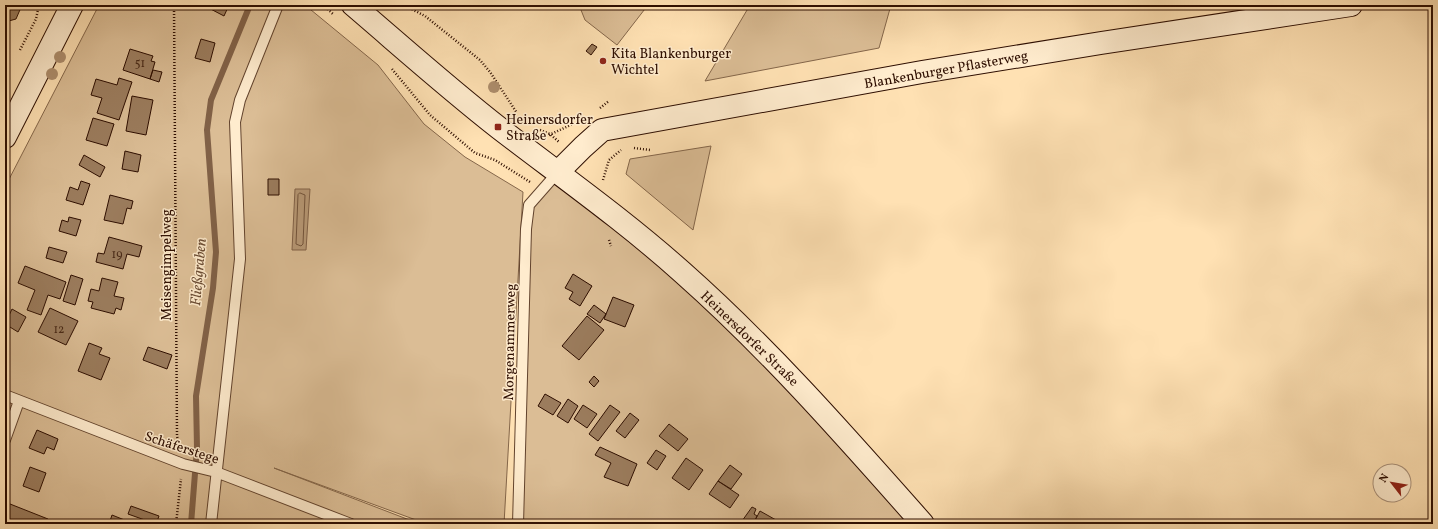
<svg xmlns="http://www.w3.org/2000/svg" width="1438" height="529" viewBox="0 0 1438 529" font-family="Vollkorn,serif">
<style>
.green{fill:#dbbd95;stroke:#84664a}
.water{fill:#b89976;stroke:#816147}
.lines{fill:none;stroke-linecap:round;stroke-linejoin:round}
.shore{stroke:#73543b;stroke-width:1}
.stream{stroke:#816147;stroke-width:6}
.building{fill:#9b7c5d;stroke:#2e0e00}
.service-casing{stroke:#62432d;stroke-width:12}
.secondary-casing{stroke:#2e0e00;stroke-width:24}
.path{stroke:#2e0e00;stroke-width:2.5;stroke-dasharray:1 2;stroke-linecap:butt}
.service{stroke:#ffecce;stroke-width:10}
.secondary{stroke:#ffecce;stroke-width:22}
.tree{fill:#ae8e6d}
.poi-dot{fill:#8f2418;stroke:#ffecce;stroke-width:1.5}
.labels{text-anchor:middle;stroke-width:3;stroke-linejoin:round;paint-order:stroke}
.number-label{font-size:12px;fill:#492a17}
.poi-label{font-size:14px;fill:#2e0e00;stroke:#ffecce;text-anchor:start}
.street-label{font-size:14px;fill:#2e0e00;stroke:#ffecce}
.water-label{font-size:15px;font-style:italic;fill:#6c4d35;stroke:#ffecce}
</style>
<rect width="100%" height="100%" fill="#ffe1b3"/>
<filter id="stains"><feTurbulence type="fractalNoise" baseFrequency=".005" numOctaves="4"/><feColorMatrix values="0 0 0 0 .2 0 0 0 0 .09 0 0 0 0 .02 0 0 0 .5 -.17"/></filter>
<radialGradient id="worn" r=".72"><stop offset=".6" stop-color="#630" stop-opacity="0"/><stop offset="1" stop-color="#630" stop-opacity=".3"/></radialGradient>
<path class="green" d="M99,5h206l73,60 46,59 41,33 58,35 -19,332h-77l-153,-56 146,56h-415v-337z
M579,5h69l-31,40 -32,-25z
M750,5h141l-12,43 -174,33z
M711,146l-18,84 -67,-56 4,-15z
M558,172l63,49 302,303h-405l11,-319z"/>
<path class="water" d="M295,189h15l-4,61h-14z"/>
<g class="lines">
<path class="shore" d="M300,193l5,2 -2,49 -2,2 -5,-2 2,-49z"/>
<path class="stream" d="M191,524l6,-76 -1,-52 17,-108 3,-36 -9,-122 4,-30 39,-95"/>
</g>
<path class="building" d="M5,5h17l-6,14 -11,3z
M203,5h26l-5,11z
M201,39l14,4 -5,19 -15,-4z
M592,44l5,3 -6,8 -5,-4z
M130,49l23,7 -2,5 4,1 -5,17 -27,-9z
M153,70l9,2 -3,10 -9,-3z
M119,78l13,4 -13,38 -22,-7 5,-15 -11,-3 5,-16 21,6z
M132,96l21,4 -7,35 -20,-4z
M93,118l21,6 -7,22 -21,-6z
M125,151l16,4 -3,17 -16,-3z
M84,155l21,12 -5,10 -21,-12z
M268,179h11v16h-11z
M81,181l9,3 -7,21 -17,-5 4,-13 8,3z
M110,195l23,6 -2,8 -4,-1 -4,16 -19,-4z
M69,217l12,3 -5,16 -17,-5 3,-11 6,2z
M109,237l33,9 -3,11 -12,-3 -4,15 -27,-7 2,-9 6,1z
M49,247l18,5 -4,11 -17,-5z
M25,266l41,16 -6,17 -12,-4 -7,20 -14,-5 8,-20 -17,-7z
M573,274l19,12 -12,20 -11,-7 4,-7 -8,-4z
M71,275l12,4 -8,26 -12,-4z
M102,278l16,4 -4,14 10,2 -3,12 -5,-2 -2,6 -23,-6 2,-6 -5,-1 3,-12 8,2z
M613,297l21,8 -9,22 -21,-8z
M594,305l12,9 -6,9 -13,-9z
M50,308l28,13 -12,24 -28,-13z
M12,309l14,8 -8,15 -13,-8z
M587,316l17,14 -25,30 -17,-14z
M89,343l13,5 -3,6 11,4 -9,22 -23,-9z
M148,347l24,8 -5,14 -24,-9z
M594,376l5,5 -5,6 -5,-5z
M545,394l16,9 -8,12 -15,-9z
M568,399l10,7 -10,17 -11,-7z
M583,405l14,9 -10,14 -13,-9z
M610,405l10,7 -22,29 -9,-7z
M630,413l9,7 -14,18 -9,-7z
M669,424l19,15 -10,12 -19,-15z
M37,430l21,9 -4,11 -7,-3 -3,7 -15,-6z
M600,447l37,17 -9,22 -24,-9 7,-14 -16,-8z
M656,450l10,6 -9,14 -10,-7z
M686,458l17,12 -14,20 -17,-12z
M730,465l12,9 -11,15 -13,-8z
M30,467l16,6 -7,19 -16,-6z
M718,481l21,14 -9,13 -21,-14z
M5,502l43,17 -1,5h-42z
M131,506l28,10 -3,8 -28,-10z
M752,507l4,2 -2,5 3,2 -4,8h-5l-6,-3z
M760,511l16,9 -2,4h-21z
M112,515l15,6 -1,3h-17z"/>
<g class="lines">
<defs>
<path id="service" d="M5,395l178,69 33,8 135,52
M5,440l14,-39
M211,524l29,-265 -5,-137 5,-22 38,-95
M518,524l8,-295 3,-24 29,-33"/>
<path id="secondary" d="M353,5c48,41 96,84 146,123 61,47 125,92 183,144 87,77 164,165 241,252
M5,137l67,-132
M558,172l25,-25 19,-17 320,-58 179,-29 250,-38"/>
</defs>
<use href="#service" class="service-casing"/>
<use href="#secondary" class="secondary-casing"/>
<path class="path" d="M174,5l3,431 2,10
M323,5l10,9
M404,5l21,11 55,44 10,12 27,41
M1430,12l1,6
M20,50l16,-31 3,-14
M392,69l38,46 45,38 20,7 35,22
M600,108l9,-7
M540,130l10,4 9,8
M549,135l26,-12
M634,148l16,2
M603,180l6,-20 12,-10
M609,240l2,6
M176,524l5,-45"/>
<use href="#service" class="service"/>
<use href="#secondary" class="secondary"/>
</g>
<g class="tree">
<circle cx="60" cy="57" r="6"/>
<circle cx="52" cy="74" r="6"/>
<circle cx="494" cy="87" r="6"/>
</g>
<g class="poi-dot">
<circle cx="603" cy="61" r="4"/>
<rect x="494" y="123" width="8" height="8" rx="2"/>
</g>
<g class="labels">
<g class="number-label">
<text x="140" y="67">51</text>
<text x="117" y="258">19</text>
<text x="59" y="333">12</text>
</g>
<g class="poi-label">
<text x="611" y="58">Kita Blankenburger<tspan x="611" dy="16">Wichtel</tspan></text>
<text x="506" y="124">Heinersdorfer<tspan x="506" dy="16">Straße</tspan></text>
</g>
<g class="street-label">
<text transform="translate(946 69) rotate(-10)" y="5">Blankenburger Pflasterweg</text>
<text transform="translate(166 265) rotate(-90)" y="5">Meisengimpelweg</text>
<text transform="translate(750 338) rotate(44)" y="5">Heinersdorfer Straße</text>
<text transform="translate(509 342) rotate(-89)" y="5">Morgenammerweg</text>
<text transform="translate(182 447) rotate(18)" y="5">Schäferstege</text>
</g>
<g class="water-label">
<text transform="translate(198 272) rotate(-85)" y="5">Fließgraben</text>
</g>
</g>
<rect width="1438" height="529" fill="none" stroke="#ffe1b3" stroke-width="20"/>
<rect x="6" y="6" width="1426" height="517" fill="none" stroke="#2e0e00" stroke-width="2"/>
<rect x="10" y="10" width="1418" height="509" fill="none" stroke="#2e0e00"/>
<g transform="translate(1392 483) rotate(301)"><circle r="19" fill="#ffecce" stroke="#ab937c"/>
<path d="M0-3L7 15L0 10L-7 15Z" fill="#8f2418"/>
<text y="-6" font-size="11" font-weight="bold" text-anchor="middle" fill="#2e0e00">N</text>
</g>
<rect width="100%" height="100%" filter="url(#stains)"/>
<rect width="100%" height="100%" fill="url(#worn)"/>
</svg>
